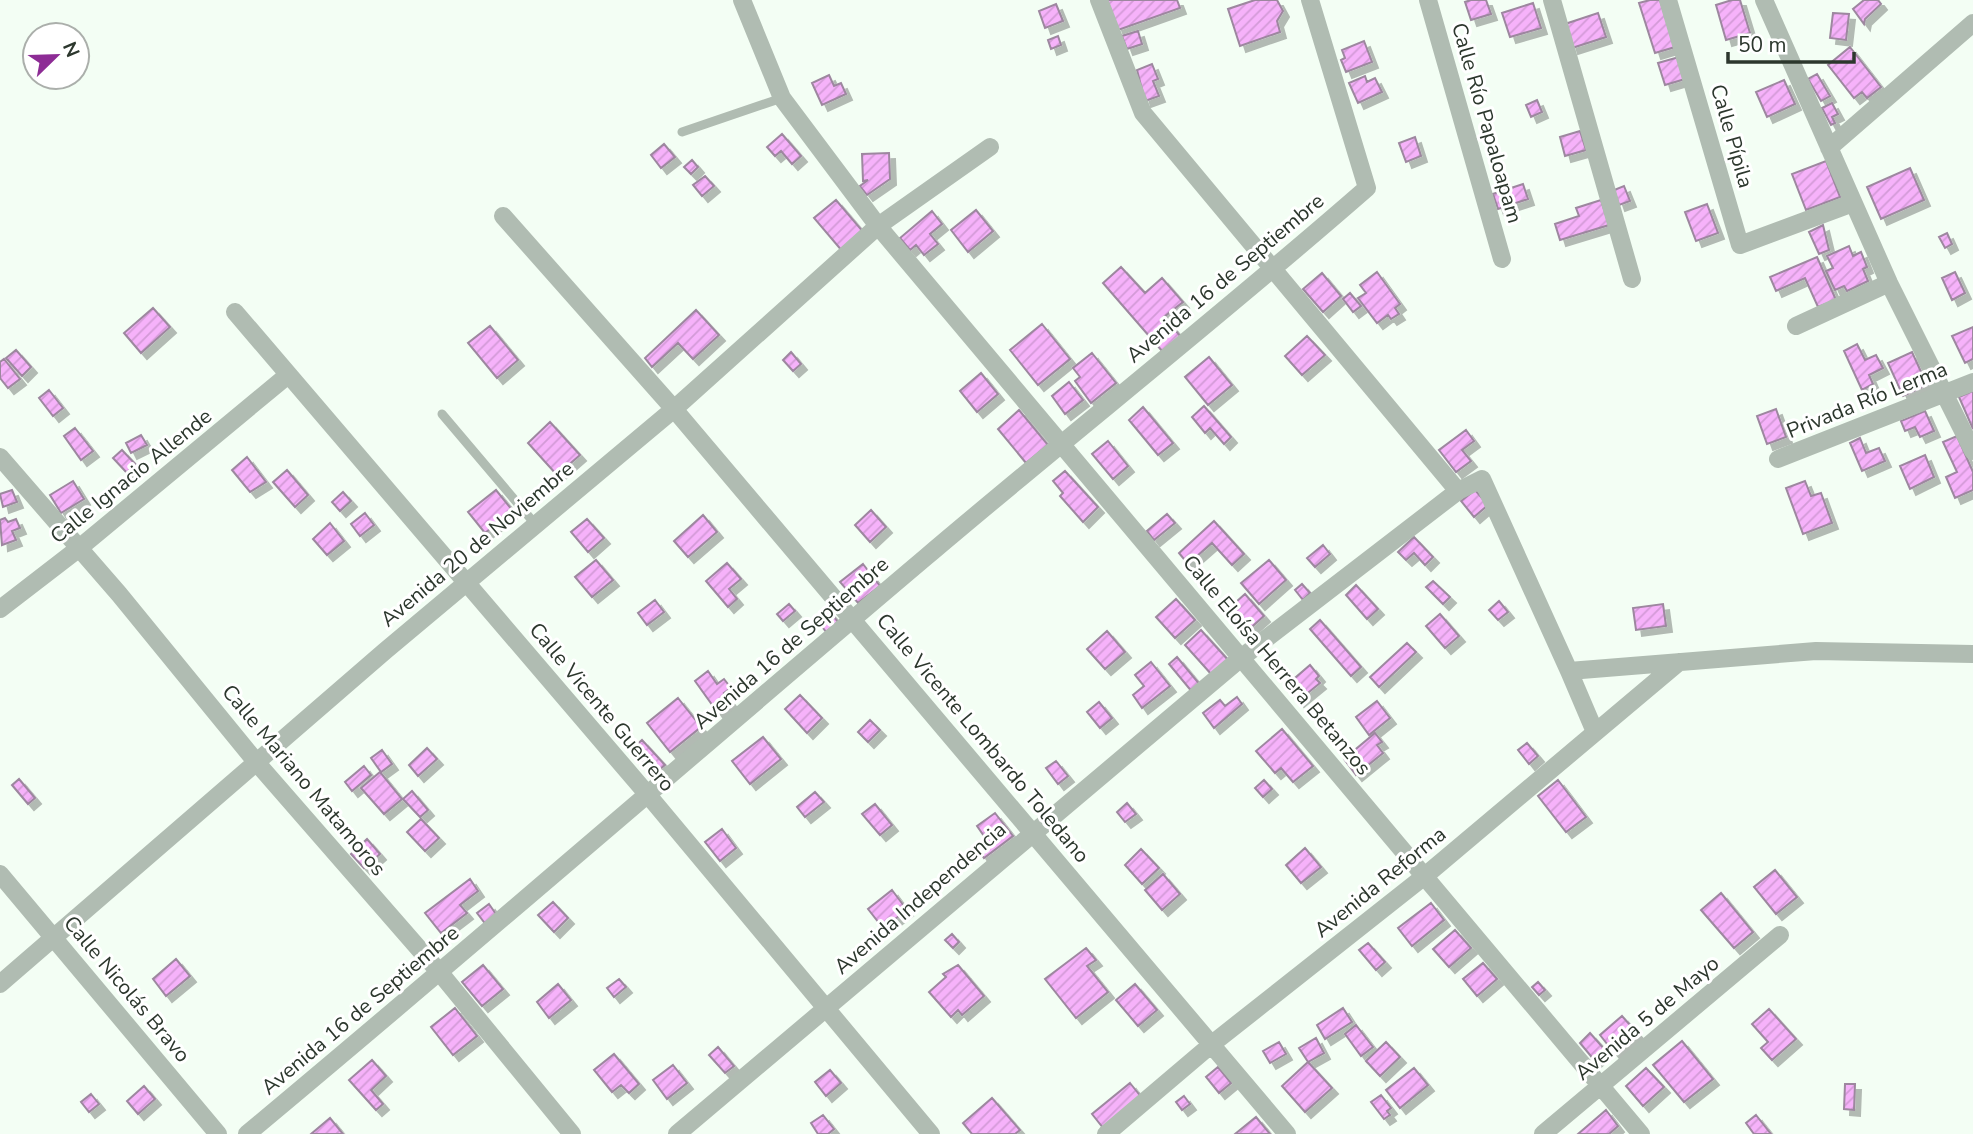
<svg xmlns="http://www.w3.org/2000/svg" width="1973" height="1134" viewBox="0 0 1973 1134" font-family="'Nunito Sans',sans-serif">
<style>
.building{fill:url(#building-hatch);stroke:#9d879f;stroke-width:2;filter:url(#shadow)}
.lines{fill:none;stroke-linecap:round;stroke-linejoin:round}
.service{stroke:#b0bcb2;stroke-width:9}
.minor{stroke:#b0bcb2;stroke-width:18}
.labels{text-anchor:middle;stroke-width:6;stroke-linejoin:round;paint-order:stroke}
.street-label{font-size:21px;fill:#2c372d;stroke:#fff}
</style>
<defs>
<pattern id="building-hatch" width="6" height="6" patternUnits="userSpaceOnUse" patternTransform="scale(1.75)"><rect width="6" height="6" fill="#f6b2fa"/><path d="M-1 1l2-2M0 6l6-6M5 7l2-2" fill="none" stroke="#d39ad7"/></pattern>
<filter id="shadow"><feDropShadow dx="6" dy="6" stdDeviation="0" flood-color="#0004"/></filter>
</defs>
<rect width="100%" height="100%" fill="#f3fef4"/>
<path class="building" d="M1107,0h70l3,8 -62,22z
M1255,0h22l6,11 -6,10 3,11 -40,14 -12,-37z
M1471,0h15l5,14 -20,6 -6,-18z
M1650,0h10l15,47 -20,6 -16,-50z
M1732,0h8l10,33 -24,7 -10,-35z
M1864,0h14l3,4 -16,15 -1,5 -11,-15z
M1533,3l8,25 -31,9 -8,-24z
M1056,4l7,17 -18,7 -6,-17z
M1598,13l8,24 -34,11 -7,-24z
M1833,13l16,1 -3,26 -16,-2z
M1138,31l4,13 -15,5 -5,-13z
M1058,36l3,9 -10,4 -3,-9z
M1364,41l8,21 -26,10 -5,-12 4,-2 -3,-8z
M1850,47l31,40 -14,11 -5,-6 -8,6 -26,-33z
M1679,57l6,22 -20,6 -7,-22z
M1152,64l6,15 -5,2 6,15 -14,5 -8,-31z
M1817,74l13,22 -9,5 -13,-22z
M829,75l5,11 7,-3 5,11 -24,11 -10,-22z
M1365,76l2,6 8,-4 7,14 -24,11 -9,-20z
M1784,80l11,24 -28,13 -11,-25z
M1537,100l5,12 -11,5 -5,-12z
M1832,103l6,11 -6,3 3,6 -4,2 -9,-17z
M1580,131l6,19 -21,6 -5,-19z
M782,134l19,22 -9,8 -11,-13 -6,5 -8,-9z
M1415,137l6,19 -15,6 -7,-19z
M664,144l11,13 -14,11 -10,-13z
M889,153l1,26 -23,16 -7,-9 8,-6 -5,1 -1,-27z
M692,160l6,7 -7,7 -7,-7z
M1826,161l14,36 -34,13 -14,-36z
M1910,168l14,32 -43,19 -14,-32z
M705,176l9,10 -12,10 -9,-11z
M1523,184l5,15 -30,10 -5,-15z
M1624,186l6,15 -11,4 -5,-15z
M836,200l29,34 -22,18 -29,-34z
M1601,200l8,25 -49,15 -5,-16 24,-8 -3,-8z
M1707,204l11,29 -22,8 -11,-29z
M976,210l17,21 -25,21 -17,-22z
M932,211l10,13 -12,10 8,10 -14,11 -8,-10 -6,5 -10,-12z
M1823,225l6,25 -10,4 -10,-22z
M1947,233l5,11 -7,4 -6,-11z
M1849,246l4,10 8,-4 6,15 -4,2 5,12 -21,10 -3,-5 -9,4 -9,-19 7,-3 -6,-12z
M1817,257l19,43 -18,7 -13,-29 -29,13 -6,-14z
M1121,267l24,26 17,-15 21,24 -19,15 17,20 -18,15 -60,-69z
M1377,272l23,32 -5,4 4,6 -8,5 -3,-4 -11,8 -19,-25 8,-5 -6,-8z
M1955,272l10,21 -13,7 -10,-22z
M1322,273l19,23 -18,16 -20,-23z
M1350,293l11,13 -8,6 -10,-13z
M153,308l17,19 -29,26 -17,-20z
M696,310l23,25 -26,24 -15,-16 -26,24 -7,-9z
M1042,324l28,35 -32,26 -28,-35z
M490,326l28,34 -21,18 -29,-35z
M1973,327v32l-8,4 -13,-27z
M1307,336l18,19 -23,20 -17,-19z
M1857,344l8,16 11,-5 7,13 -14,7 4,9 -11,6 -18,-39z
M16,350l15,17 -9,9 -16,-18z
M791,352l10,12 -8,7 -10,-11z
M1912,352l15,33 -24,11 -15,-33z
M1092,353l24,30 -25,20 -16,-22 5,-4 -7,-9z
M1209,357l23,28 -24,20 -23,-28z
M4,359l16,20 -12,9 -8,-10v-16z
M981,373l17,21 -21,18 -17,-21z
M1069,382l14,18 -18,14 -13,-18z
M49,390l14,18 -10,8 -14,-18z
M1973,391v38l-14,-32z
M1204,406l27,31 -7,7 -14,-16 -5,5 -13,-16z
M1143,407l30,36 -15,12 -29,-35z
M1776,409l10,28 -19,7 -10,-28z
M1019,410l29,35 -22,18 -28,-34z
M1925,411l9,20 -14,6 -5,-10 -10,4 -4,-10z
M550,422l30,33 -23,20 -29,-32z
M75,428l18,23 -12,9 -17,-24z
M1466,430l8,11 -12,9 9,11 -15,11 -17,-22z
M141,435l6,10 -16,8 -5,-10z
M1957,436l16,36v18l-18,8 -9,-21 11,-5 -14,-30z
M1860,438l6,15 13,-5 6,13 -23,10 -12,-28z
M1108,441l20,25 -15,13 -21,-25z
M122,450l15,16 -9,8 -15,-16z
M1925,455l9,22 -24,12 -10,-23z
M247,457l19,25 -16,10 -18,-22z
M287,470l21,25 -13,12 -22,-25z
M1065,471l33,36 -15,15 -23,-26 3,-3 -10,-12z
M73,481l11,18 -23,14 -11,-18z
M1805,481l6,15 10,-3 11,30 -29,11 -17,-46z
M12,490l5,12 -14,5 -3,-13z
M496,490l17,21 -28,22 -17,-21z
M1475,490l13,15 -14,12 -13,-16z
M343,492l8,9 -11,10 -8,-9z
M871,510l15,17 -16,15 -15,-17z
M365,513l9,12 -14,11 -9,-12z
M1167,514l8,9 -21,17 -7,-9z
M703,515l14,17 -29,25 -14,-16z
M5,518l3,4 8,-3 4,9 -8,3 4,9 -14,5 -2,-25z
M587,519l17,19 -16,14 -17,-20z
M1214,521l30,33 -12,11 -20,-22 -24,21 -9,-11z
M330,523l14,18 -17,14 -14,-16z
M1414,537l19,20 -8,8 -11,-12 -8,7 -8,-8z
M1323,545l7,9 -15,13 -8,-9z
M596,560l17,20 -21,17 -17,-20z
M1269,560l17,20 -27,24 -18,-21z
M727,563l14,16 -12,10 8,10 -9,8 -22,-26z
M863,564l17,22 -22,17 -18,-21z
M1433,581l17,16 -7,7 -17,-17z
M1302,584l8,9 -7,7 -8,-10z
M1356,585l22,24 -11,10 -21,-24z
M1245,594l19,22 -18,16 -19,-22z
M1176,599l19,21 -20,18 -19,-21z
M655,600l9,12 -17,13 -9,-12z
M1499,601l9,11 -10,8 -9,-10z
M789,604l6,7 -12,10 -6,-7z
M1663,604l3,22 -30,4 -3,-22z
M828,610l11,13 -12,10 -11,-14z
M1440,614l19,22 -14,12 -19,-22z
M1320,620l41,47 -10,9 -41,-47z
M1201,630l28,31 -17,14 -27,-30z
M1107,631l18,21 -20,17 -18,-20z
M1407,643l9,9 -37,35 -9,-10z
M1177,657l24,29 -8,7 -24,-29z
M1151,662l19,24 -28,22 -9,-13 11,-9 -9,-11z
M1310,665l9,11 -3,3 4,4 -22,18 -9,-18z
M708,671l9,13 7,-5 7,9 -7,5 8,10 -14,10 -23,-32z
M800,695l22,23 -15,15 -22,-24z
M1237,697l5,7 -28,24 -11,-15 17,-13 5,6z
M678,698l23,29 -31,25 -23,-29z
M1377,701l13,17 -21,17 -13,-18z
M1099,702l13,16 -12,10 -13,-16z
M870,720l10,10 -12,12 -10,-10z
M1282,729l31,37 -20,16 -12,-14 -6,5 -19,-22z
M1375,733l7,9 -5,3 6,8 -27,22 -12,-16z
M763,737l18,22 -31,25 -18,-23z
M642,740l23,25 -11,9 -22,-25z
M1527,743l11,13 -9,8 -11,-14z
M427,748l10,11 -19,17 -9,-11z
M382,750l10,14 -11,8 -10,-14z
M1056,761l12,15 -10,8 -12,-16z
M364,766l7,9 -19,16 -7,-9z
M380,772l22,27 -18,15 -23,-26z
M19,779l16,19 -7,6 -16,-19z
M1264,780l8,9 -9,8 -8,-9z
M1558,780l28,37 -20,15 -28,-36z
M412,791l16,19 -8,7 -17,-18z
M815,792l9,10 -19,15 -8,-10z
M1127,803l9,11 -11,8 -8,-10z
M875,804l17,21 -12,10 -18,-21z
M995,813l18,23 -29,22 -8,-11 10,-8 -9,-13z
M421,819l18,19 -14,13 -18,-19z
M722,829l14,19 -16,13 -15,-19z
M367,839l13,15 -16,14 -13,-14z
M1305,848l16,19 -20,16 -15,-18z
M1141,849l18,19 -17,16 -17,-19z
M1775,870l22,27 -21,17 -22,-27z
M1163,874l17,20 -18,16 -17,-20z
M470,879l8,12 -18,14 7,8 -26,20 -16,-20z
M892,890l15,20 -24,18 -15,-19z
M1721,893l32,39 -19,16 -33,-38z
M553,902l15,16 -14,14 -16,-17z
M1431,903l13,17 -32,26 -14,-18z
M489,904l9,13 -11,9 -10,-13z
M1455,930l16,18 -22,19 -16,-18z
M952,934l7,8 -6,6 -8,-8z
M1368,943l17,19 -9,8 -17,-20z
M1086,948l10,12 -9,6 21,26 -32,26 -31,-39z
M176,959l14,17 -24,20 -13,-17z
M1483,963l14,16 -20,17 -14,-17z
M483,965l20,24 -21,17 -20,-24z
M958,965l26,31 -22,19 -4,-5 -7,7 -22,-25 17,-15 -3,-3z
M619,979l7,8 -12,10 -7,-9z
M1538,982l7,8 -6,5 -7,-8z
M558,984l13,16 -22,18 -12,-16z
M1135,984l22,26 -19,16 -22,-26z
M455,1008l22,28 -24,19 -22,-28z
M1343,1008l9,14 -27,17 -8,-14z
M1769,1009l27,30 -24,21 -11,-12 7,-6 -16,-18z
M1622,1016l16,18 -23,20 -15,-19z
M1356,1025l17,22 -12,9 -16,-22z
M1590,1033l16,18 -11,10 -15,-18z
M1316,1038l8,15 -16,9 -9,-14z
M1682,1041l31,38 -29,23 -31,-37z
M1279,1042l7,12 -16,9 -7,-12z
M1386,1042l14,15 -20,19 -14,-15z
M718,1047l16,19 -9,7 -16,-18z
M614,1054l25,30 -10,9 -8,-8 -9,7 -18,-22z
M372,1060l14,16 -15,14 12,14 -7,6 -27,-30z
M1308,1062l24,26 -27,24 -23,-26z
M673,1065l14,18 -20,16 -14,-19z
M1218,1067l13,16 -12,10 -13,-16z
M1414,1068l14,17 -28,23 -14,-18z
M1646,1068l18,19 -21,19 -17,-20z
M830,1070l11,13 -15,13 -11,-14z
M1130,1083l12,15 -38,31 -12,-15z
M1845,1084h10l-1,26 -10,-1z
M144,1086l11,13 -17,15 -11,-13z
M91,1094l8,10 -10,8 -8,-10z
M1381,1095l10,13 -4,3 3,4 -6,4 -13,-17z
M1184,1096l6,8 -8,6 -6,-8z
M992,1098l28,32 -5,4h-43l-9,-11z
M1606,1110l12,16 -9,8h-31z
M823,1115l11,14 -6,5h-10l-7,-11z
M1756,1115l15,19h-17l-8,-11z
M1256,1117l14,17h-35z
M330,1118l13,16h-32z"/>
<g class="lines">
<path class="service" d="M682,132l100,-34
M442,414l94,111"/>
<path class="minor" d="M742,0l40,98 96,128 763,908
M1099,0l44,113 315,378
M1428,0l74,259
M1552,0l80,279
M1668,0l72,245 113,-42
M1764,0l125,283 84,168
M1829,148l144,-125
M503,216l171,193 613,725
M235,312l413,483 283,339
M1796,326l93,-43
M0,457l119,137 138,169 184,211 131,160
M1778,459l195,-77
M0,609l78,-60 210,-174
M1569,671l26,61
M0,874l218,260
M0,984l385,-333 289,-242 204,-183 112,-79
M247,1134c228,-190 452,-385 679,-577 146,-124 297,-243 441,-369l-57,-188
M677,1134l564,-476 217,-167 24,-12 87,192 247,-20 157,3
M1106,1134l106,-90 214,-169 253,-213
M1543,1134l237,-199"/>
</g>
<g class="labels">
<g class="street-label">
<text transform="translate(1487 123) rotate(74)" y="7">Calle Río Papaloapam</text>
<text transform="translate(1732 136) rotate(74)" y="7">Calle Pípila</text>
<text transform="translate(1225 278) rotate(-40)" y="7">Avenida 16 de Septiembre</text>
<text transform="translate(1867 400) rotate(-22)" y="7">Privada Río Lerma</text>
<text transform="translate(131 476) rotate(-39)" y="7">Calle Ignacio Allende</text>
<text transform="translate(477 544) rotate(-40)" y="7">Avenida 20 de Noviembre</text>
<text transform="translate(791 643) rotate(-41)" y="7">Avenida 16 de Septiembre</text>
<text transform="translate(1277 665) rotate(50)" y="7">Calle Eloísa Herrera Betanzos</text>
<text transform="translate(602 707) rotate(50)" y="7">Calle Vicente Guerrero</text>
<text transform="translate(983 738) rotate(50)" y="7">Calle Vicente Lombardo Toledano</text>
<text transform="translate(304 780) rotate(50)" y="7">Calle Mariano Matamoros</text>
<text transform="translate(1380 882) rotate(-39)" y="7">Avenida Reforma</text>
<text transform="translate(920 898) rotate(-41)" y="7">Avenida Independencia</text>
<text transform="translate(127 989) rotate(50)" y="7">Calle Nicolás Bravo</text>
<text transform="translate(360 1010) rotate(-40)" y="7">Avenida 16 de Septiembre</text>
<text transform="translate(1647 1018) rotate(-40)" y="7">Avenida 5 de Mayo</text>
</g>
</g>
<g transform="translate(56 56) rotate(67)"><circle r="33" fill="#ffffff" stroke="#abafab" stroke-width="2"/>
<path d="M0-5L12 26L0 18L-12 26Z" fill="#8d2c95"/>
<text y="-10" font-size="19" font-weight="bold" text-anchor="middle" fill="#2c372d">N</text>
</g>
<path d="M1728 52v10h126v-10" fill="none" stroke="#2c372d" stroke-width="3.5"/>
<text x="1738" y="52" font-size="21" fill="#2c372d" stroke="#ffffff" stroke-width="5" paint-order="stroke">50 m</text>
</svg>
